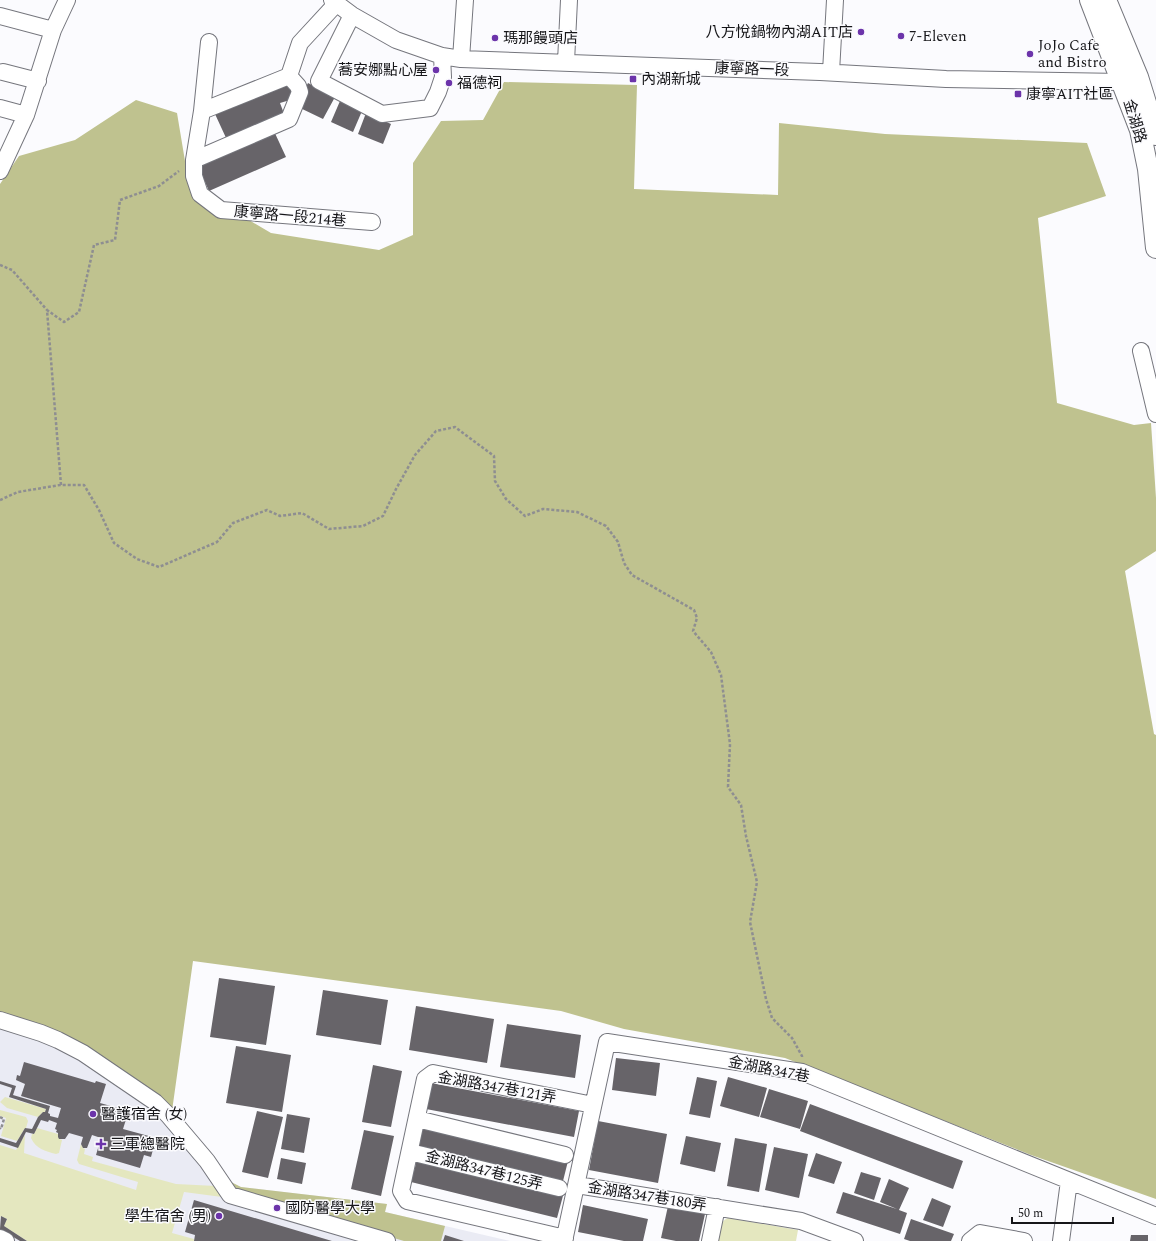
<svg xmlns="http://www.w3.org/2000/svg" width="1156" height="1241" viewBox="0 0 1156 1241" font-family="Spectral,'Noto Sans TC',serif">
<style>
.built{fill:#eaebf4}
.green{fill:#e4e7bf}
.forest{fill:#bfc28f}
.building{fill:#676469}
.lines{fill:none;stroke-linecap:round;stroke-linejoin:round}
.minor-casing{stroke:#75767d;stroke-width:18}
.major-casing{stroke:#75767d;stroke-width:22}
.path{stroke:#8e8e91;stroke-width:2.5;stroke-dasharray:3 2;stroke-linecap:butt}
.minor{stroke:#fff;stroke-width:16}
.major{stroke:#fff;stroke-width:20}
.poi-dot{fill:#6c34aa;stroke:#fbfbfe;stroke-width:1.5}
.labels{text-anchor:middle;stroke-width:3;stroke-linejoin:round;paint-order:stroke}
.poi-label{font-size:15px;fill:#161619;stroke:#fbfbfe;text-anchor:start}
.street-label{font-size:15px;fill:#161619;stroke:#fbfbfe}
</style>
<rect width="100%" height="100%" fill="#fbfbfe"/>
<path class="built" d="M0,1014l86,34 143,133 12,6 146,17 -2,8 125,29h-510z"/>
<path class="green" d="M5,1097l41,12 -1,3h-2l-5,5 -31,-9 -7,-6z
M0,1110l26,7 2,4 -2,7h-1l-8,13 -16,-5 5,-18 -6,-2z
M37,1128l21,6 1,5 3,1 -3,13 -3,1c-11,-3 -20,-5 -25,-16l1,-4h2z
M25,1135l-1,18 112,37 2,-8 -59,-18 -2,-4 4,-16 2,4 2,1 -1,5 9,3 -1,4 84,23 40,2 6,11 -38,-5 -12,41 22,6v2h-167l-23,-15 3,-7 -6,-3 -1,2v-73l16,5z
M728,1218l70,12 -2,11h-78c1,-8 1,-20 10,-23z"/>
<path class="forest" d="M504,82l133,3 -3,104 144,6 1,-72 106,11 202,9 19,53 -68,22 19,185 77,22 17,-2 5,75v53l-31,20 29,163 2,1v464l-125,-44 -246,-97 -161,-29 -63,-18 -368,-50 -21,150 -172,-97v-830l19,-28 56,-16 61,-40 41,13 12,72 82,48 108,17 34,-15v-72l28,-42 42,-1z
M229,1181l12,6 146,17 -2,8 60,14 -4,15h-37l-158,-47 -9,-5z"/>
<path class="building" d="M292,81l3,14 -6,2 1,3 -10,3 3,8 7,-3 2,4 -65,28 -12,-26z
M308,83l27,14 -12,22 -27,-13z
M340,101l22,10 -9,21 -22,-10z
M366,113l25,11 -8,20 -25,-10z
M273,129l13,28 -77,34 -13,-29z
M219,978l56,8 -9,59 -56,-8z
M323,990l65,10 -7,45 -65,-10z
M416,1006l78,13 -7,44 -78,-13z
M507,1024l74,11 -6,43 -75,-11z
M236,1046l55,9 -9,57 -56,-9z
M616,1058l44,5 -4,33 -44,-6z
M24,1062l71,21 1,-2 10,3 -6,19 18,5 1,-1 10,3 -6,19 33,9 -5,19 -7,-2 -4,13 -44,-13 5,-17 -9,-3 -5,13h-4l-2,-4 2,-7 -14,-4 -4,6h-6l-1,-2v-4l-2,-1 1,-2 -2,-1 2,-6 -8,-3 -1,2 -7,-2 -7,14 -8,-2 -8,16 -18,-6v-4l16,5 9,-15 7,1 6,-12 5,-5h2l1,-3 -37,-12 3,-9 -12,-4v-3l16,5 -3,9 37,11 -2,7 2,1v2l8,2 3,-10 -40,-12 4,-12 -9,-4 1,-5 3,1z
M373,1065l29,6 -11,56 -29,-5z
M697,1077l20,4 -7,37 -21,-4z
M728,1077l39,11 -8,29 -39,-11z
M431,1083l148,28 -5,26 -148,-28z
M769,1089l39,12 -8,28 -40,-12z
M810,1104l153,57 -10,28 -153,-58z
M257,1111l26,6 -15,61 -26,-6z
M287,1114l23,4 -6,35 -23,-4z
M598,1121l69,13 -9,49 -69,-13z
M423,1125l145,36 -6,24 -145,-35z
M364,1130l30,6 -13,60 -30,-7z
M686,1136l35,7 -6,29 -35,-8z
M735,1138l32,6 -8,48 -32,-6z
M774,1147l34,7 -9,44 -34,-8z
M816,1153l26,9 -8,22 -26,-8z
M418,1156l146,36 -7,26 -146,-36z
M281,1158l25,5 -4,21 -25,-5z
M861,1172l20,6 -7,22 -20,-7z
M889,1179l20,9 -10,22 8,3 -7,21 -64,-21 7,-21 54,17 -17,-7z
M932,1198l19,8 -8,21 -20,-7z
M194,1200l138,41h-138l1,-6 -10,-3z
M583,1205l65,14 -5,22h-19l-46,-9z
M668,1206l37,8 -6,27h-23l-15,-3z
M1,1216l6,3 -3,7 23,15h-7l-20,-12z
M911,1219l43,15 -3,7h-41l-6,-2z
M445,1235l19,6h-21z
M1131,1235h17v6h-18z"/>
<g class="lines">
<defs>
<path id="minor" d="M332,0l20,15 44,25 46,16 19,3 359,13 126,7 176,3 9,-2
M352,15l-33,66 63,33 48,-6 8,-16 5,-15 -1,-21
M0,16l53,14
M209,42l-7,69 -8,49v16l6,18 21,16 151,12
M461,59l4,-59
M566,62l3,-62
M3,72l35,9
M831,72l4,-72
M0,108l26,7
M202,111l87,-35
M194,160l95,-41 11,-27 -2,-6 -9,-10 11,-33 36,-39
M0,171l26,-56 27,-85 14,-30
M1141,351l15,63
M0,1020l41,13 17,7 25,13 72,49 13,13 39,46 23,34 157,46
M417,1119l148,36
M410,1152l149,36
M577,1185l224,36 54,20
M0,1238l6,3
M565,1238l-158,-37 -6,-10 24,-112 8,-6 160,32
M564,1241l43,-199 195,30 354,144
M710,1241l7,-34
M970,1241l10,-8 44,8
M1061,1241l8,-60"/>
<path id="major" d="M1090,0l50,130 8,39 8,79
M1106,0l32,77 18,58"/>
</defs>
<use href="#minor" class="minor-casing"/>
<use href="#major" class="major-casing"/>
<path class="path" d="M0,265l12,5 35,40
M61,485l-14,-175 17,12 15,-10 15,-67 21,-5 5,-40 39,-14 20,-15
M0,500l18,-8 42,-7h24l15,25 15,33 23,16 22,8 58,-25 16,-19 34,-13 13,6 22,-3 27,16 34,-3 20,-10 13,-27 19,-34 21,-24 19,-4 39,29 1,25 11,18 19,17 18,-7 34,3 29,14 12,16 6,21 8,12 62,35 3,8 -4,13 18,21 10,23 9,69 -2,43 13,18 5,31 11,46 -7,40 16,77 6,19 20,20 10,18v2
M0,1117l4,2 -3,10 -1,-1"/>
<use href="#minor" class="minor"/>
<use href="#major" class="major"/>
</g>
<g class="poi-dot">
<circle cx="861" cy="32" r="4"/>
<circle cx="901" cy="36" r="4"/>
<circle cx="495" cy="38" r="4"/>
<circle cx="1030" cy="54" r="4"/>
<circle cx="436" cy="70" r="4"/>
<rect x="629" y="75" width="8" height="8" rx="2"/>
<circle cx="449" cy="83" r="4"/>
<rect x="1014" y="90" width="8" height="8" rx="2"/>
<circle cx="93" cy="1114" r="4"/>
<path d="M99 1138h4v4h4v4h-4v4h-4v-4h-4v-4h4z"/>
<circle cx="277" cy="1208" r="4"/>
<circle cx="219" cy="1216" r="4"/>
</g>
<g class="labels">
<g class="poi-label">
<text x="853" y="37" text-anchor="end">八方悅鍋物內湖AIT店</text>
<text x="909" y="41">7-Eleven</text>
<text x="503" y="43">瑪那饅頭店</text>
<text x="1038" y="50">JoJo Cafe<tspan x="1038" dy="17">and Bistro</tspan></text>
<text x="428" y="75" text-anchor="end">蕎安娜點心屋</text>
<text x="641" y="84">內湖新城</text>
<text x="457" y="88">福德祠</text>
<text x="1026" y="99">康寧AIT社區</text>
<text x="101" y="1119">醫護宿舍 (女)</text>
<text x="110" y="1149">三軍總醫院</text>
<text x="285" y="1213">國防醫學大學</text>
<text x="211" y="1221" text-anchor="end">學生宿舍 (男)</text>
</g>
<g class="street-label">
<text transform="translate(752 69) rotate(2)" y="5">康寧路一段</text>
<text transform="translate(1135 121) rotate(73)" y="5">金湖路</text>
<text transform="translate(290 216) rotate(5)" y="5">康寧路一段214巷</text>
<text transform="translate(769 1069) rotate(11)" y="5">金湖路347巷</text>
<text transform="translate(497 1087) rotate(10)" y="5">金湖路347巷121弄</text>
<text transform="translate(484 1170) rotate(14)" y="5">金湖路347巷125弄</text>
<text transform="translate(647 1196) rotate(9)" y="5">金湖路347巷180弄</text>
</g>
</g>
<path d="M1012 1217v6h101v-6" fill="none" stroke="#161619" stroke-width="2"/>
<text x="1018" y="1217" font-size="12" fill="#161619" stroke="#fbfbfe" stroke-width="3" paint-order="stroke">50 m</text>
</svg>
